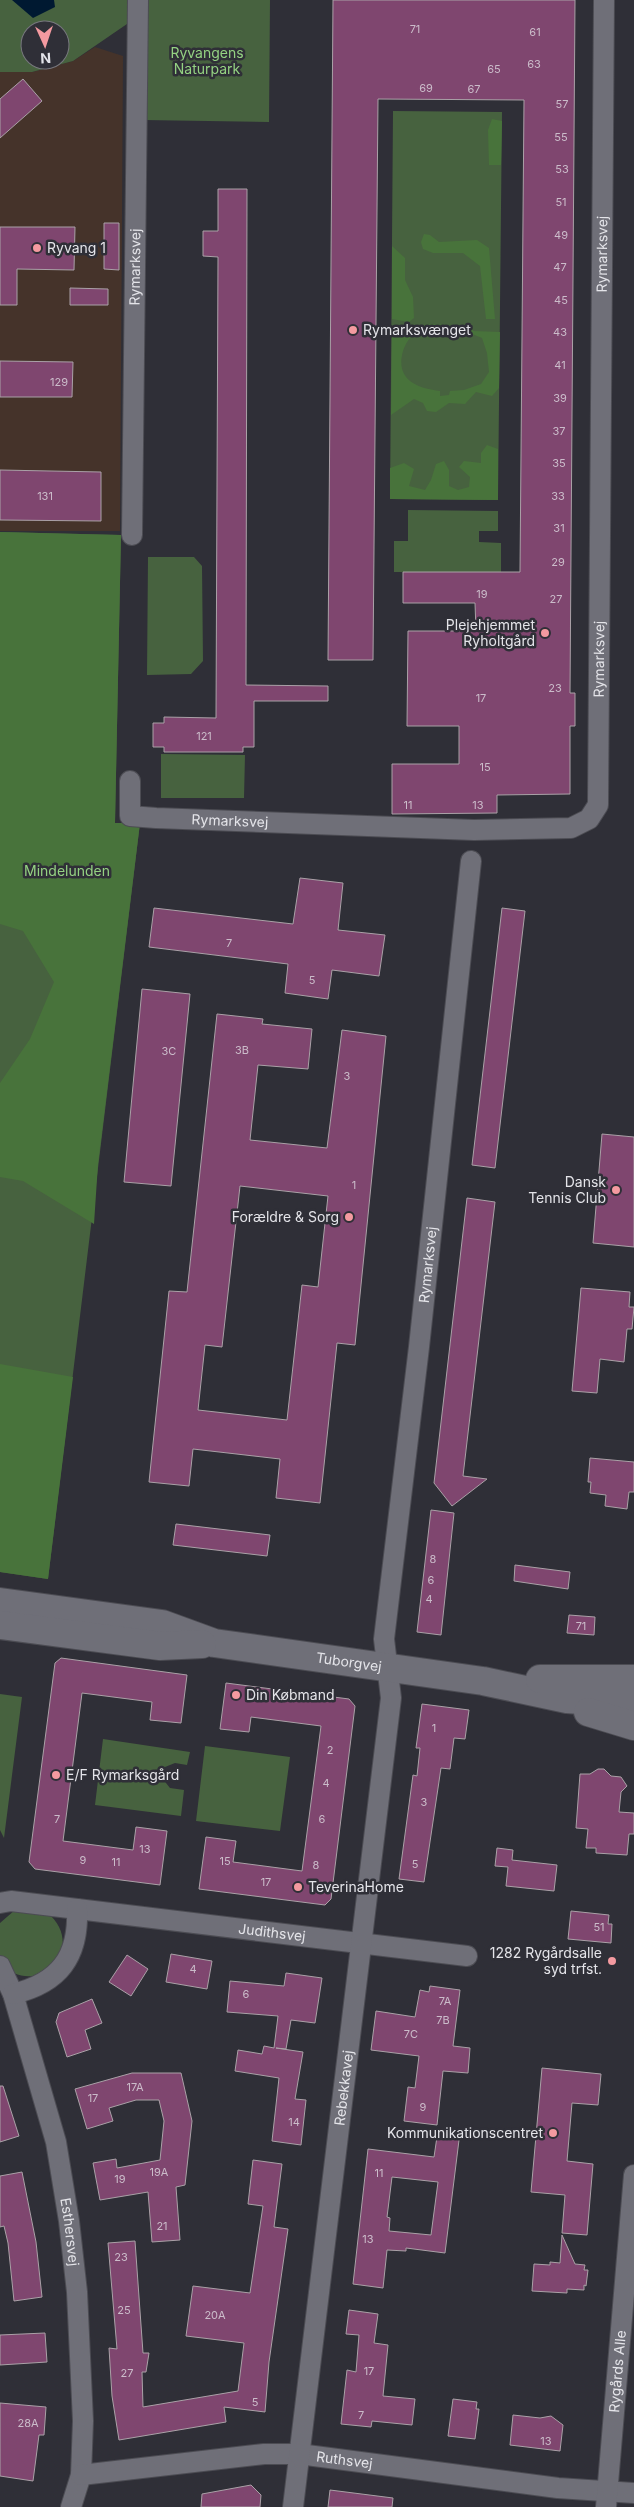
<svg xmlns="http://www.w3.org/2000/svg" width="634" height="2507" viewBox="0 0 634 2507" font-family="Inter,sans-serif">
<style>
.education{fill:#45332a}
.green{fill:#47623f;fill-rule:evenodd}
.forest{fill:#48733b;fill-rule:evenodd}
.water{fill:#001931}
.building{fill:#7f466f;stroke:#aaa1a7;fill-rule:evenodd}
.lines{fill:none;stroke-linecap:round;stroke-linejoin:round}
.street-casing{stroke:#4c4c53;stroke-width:22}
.secondary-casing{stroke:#4c4c53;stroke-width:30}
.street{stroke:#6f6f78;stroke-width:20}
.secondary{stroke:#6f6f78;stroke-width:28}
.poi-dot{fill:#f49aa0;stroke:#2f2f37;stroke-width:2}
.labels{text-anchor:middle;stroke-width:5;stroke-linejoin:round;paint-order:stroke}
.number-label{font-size:11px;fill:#cbbcca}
.park-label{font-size:14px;fill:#94d282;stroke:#2f2f37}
.poi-label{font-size:14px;fill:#e4e4e9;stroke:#2f2f37;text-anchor:start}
.street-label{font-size:14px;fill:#e4e4e9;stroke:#2f2f37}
</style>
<rect width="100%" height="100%" fill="#2f2f37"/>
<path class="education" d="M95,47l28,9 -3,475h-120v-459h32l41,-11z"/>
<path class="green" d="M0,0h270l-1,122 -126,-2v-107l-70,48 -41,11h-32zM30,30h30v30h-30z
M393,111l109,1 -4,388 -108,-1z
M408,510l90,1v20h-19v11l22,1v29h-107v-31h14z
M0,532l121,3 -6,288h25l-92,756 -48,-7z
M148,557h46l8,9 1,95 -12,13 -44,1z
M161,754l84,1 -1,43h-83z
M0,1694l22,3 -18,141 -4,-8z
M103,1739l87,13 -3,13 -12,-2 -10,4 -3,11 8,10 14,2 -3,26 -86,-11z
M205,1746l85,11 -10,74 -84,-10z
M15,1910l32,2c43,37 -12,90 -47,50v-39z"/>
<path class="forest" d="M492,119l10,2 -1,44h-12l-1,-35z
M424,234l6,1 9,7 38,-2 12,8 6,71h-9l-6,-53 -17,-13h-30l-10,-4 -2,-7z
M392,246l13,12v22l8,17 1,21 -5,4 -17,-3z
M430,324l43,2v5l27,1 -1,56 -7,8 -16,-4 -11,12 -16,-1 -13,9 -9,-1 -4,-8 -9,-4 -23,16 1,-81 8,-5zM440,327h10l1,4 16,1 15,6 5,15 2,19 -8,12 -17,6 -14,1 -1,4 -9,1v-5c-24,-3 -45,-12 -37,-40 3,-8 6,-14 14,-18 5,-3 16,-2 22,-2z
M487,445l11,4v51l-108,-1v-31l14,-5 10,6 -5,17 16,4 6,-10 5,-16 8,-3 5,9v16l9,4 11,-3 1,-10 -11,-10 5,-6 17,2v-10z
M0,532l121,3 -6,288h25l-42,341 -4,60 -71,-43 -23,-4v-94l30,-44 24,-57 -31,-51 -23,-7z
M0,1364l73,13 -25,202 -48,-7z"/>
<path class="water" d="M12,0h42l1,7 -22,11z"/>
<path class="building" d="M333,0h242l-5,693h5v33h-5v68l-73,1v18l-105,1v-50h67v-38h-52l1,-95h68l-1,-28h-72v-31h117l4,-472 -146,-1 -5,561h-45z
M23,79l19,22 -42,37v-39z
M218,189h29l-1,496 82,1v15h-74v46h-11v5h-79v-5h-11v-24h11v-6l52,1 2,-461 -15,-1v-25h15z
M104,223h15v47l-15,-1z
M0,227h75l-1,43 -57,-1v36h-17z
M70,288l38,1v16h-38z
M0,361l73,1 -1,35h-72z
M0,470l101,2v49l-101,-1z
M300,878l43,5 -5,47 47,5 -6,41 -47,-6 -4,29 -43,-6 3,-29 -139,-17 5,-39 139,16z
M502,908l23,3 -30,257 -23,-3z
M142,989l48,5 -19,192 -47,-4z
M217,1014l46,5 -1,5 50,5 -4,40 -50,-4 -8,75 77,8 15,-118 44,6 -31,309 -18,-2 -17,160 -44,-5 4,-39 -87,-10 -4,37 -40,-4 20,-191 18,1zM240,1186l88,10 -10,91 -16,-2 -15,135 -89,-10 7,-65 17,2z
M602,1134l32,3v110l-41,-4z
M467,1198l28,4 -32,274 24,3 -35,27 -18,-23z
M581,1288l49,4 -1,15h5l-2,22h-5l-3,33 -24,-3 -3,34 -25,-2z
M590,1458l44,4v30h-5l-2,17 -22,-3 1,-11 -16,-2 1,-11h-3z
M431,1510l23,3 -13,122 -24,-3z
M176,1524l94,11 -3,21 -94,-11z
M515,1565l55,7 -2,17 -54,-8z
M569,1615l26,2 -1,18 -27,-2z
M61,1658l126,17 -6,48 -31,-3 2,-18 -70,-9 -19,148 70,9 3,-23 31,4 -7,54 -125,-16 -6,-7 26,-199z
M226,1683l123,16 6,7 -24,193 -6,6 -126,-16 7,-52 30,4 -3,21 69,9 19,-145 -70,-9 -2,15 -29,-3z
M422,1704l47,6 -4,29 -11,-1 -4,31 -9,-1 -17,114 -25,-3 14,-104 4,1 3,-28h-4z
M598,1769h6l7,7 10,1 6,9 -6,6 -2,20 15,1v21h-5l-2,21 -31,-2v-5h-10l2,-19 -12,-1 4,-54h10z
M497,1848l16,2 -1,10 45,5 -3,26 -48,-5 2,-19 -13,-1z
M571,1911l38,4 -1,9h4l-1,19 -43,-4z
M171,1954l41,7 -5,28 -41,-7z
M127,1955l21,14 -17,27 -22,-14z
M286,1973l36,5 -7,45 -24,-3 -5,29 -10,-1 27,4 -8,47 11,1 -5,45 -29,-4 7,-63 -44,-7 3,-21 24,4 2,-8 10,2 4,-32 -51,-4 3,-31 54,5z
M430,1986l30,4 -7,56 17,2 -2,25 -25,-2 -6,54 -33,-4 4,-34 7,1 4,-32 -48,-6 5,-39 39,6 5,-27 9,2z
M92,1999l10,24 -17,7 6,19 -24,8 -11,-35 3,-9z
M542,2068l59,6 -3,31 -26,-2 -5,58 26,3 -6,71 -25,-2 3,-38 -34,-3z
M132,2073h49l11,48 -7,64 -9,2 4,53 -28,2 -4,-50 -48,8 -7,-37 23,-4 1,9 43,-8 4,-39 -5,-21h-23l-27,8 4,13 -26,8 -12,-40z
M0,2086h3l16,50 -19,6z
M438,2130l22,2 -15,121 -39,-5v3l-19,-1 -4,38 -30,-4 15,-135 66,8zM392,2177l46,5 -7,53 -42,-4 1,-13 -3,-1z
M253,2160l29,4 -8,63 14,2 -19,133 -4,50 -41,-5 2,15 -107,18 -7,-44 -3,-48 8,1 -9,-106 27,-2 8,112h6l-3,19h-4l1,35 95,-16 6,-48 -58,-7 7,-50 57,7 13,-87 -15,-2z
M22,2172l14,70 6,55 -28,4 -6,-58 -4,-17 -4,1v-51z
M562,2235l13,29 10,1 -1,5h4l-2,16 -2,-1v5l-17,-1v4l-35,-2 2,-27 16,1v-3l10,1z
M349,2310l29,4 -4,29 14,2 -5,51 32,3 -3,26 -40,-4 -1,6 -30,-3 6,-54 9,2 3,-37 -13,-1z
M45,2333l2,29 -47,3v-30z
M453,2399l24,3 -1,7h3l-4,30 -27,-3z
M0,2403l46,4 -2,28h-5l-6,46 -33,-5z
M513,2415l27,3 11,-2 12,9 -3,26 -50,-6z
M251,2485l10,10 -1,12h-59l1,-13z
M330,2490l63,8 -1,9h-64z"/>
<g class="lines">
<defs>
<g id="street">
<path id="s1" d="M132,535l6,-535"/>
<path id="s2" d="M130,781v35l26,2 318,12 97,-2 18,-9 9,-14 6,-805"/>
<path id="s3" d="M0,1903l11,-2 456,55"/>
<path id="s4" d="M0,1966l13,28 43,148 13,79 8,71 6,129 -2,54 -10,32"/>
<path d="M13,1994c46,-11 66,-37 64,-85"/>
<path id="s5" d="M81,2475l183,-21h35l259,34 76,5"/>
<path id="s6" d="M293,2507l98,-809 -7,-59 35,-292 52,-486"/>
<path id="s7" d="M606,2507l28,-332"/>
</g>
<g id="secondary">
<path id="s8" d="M0,1602l162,22 52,19 269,38 84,18 67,5"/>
<path d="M0,1625l160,21 42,-2"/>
<path d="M540,1679h94"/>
<path d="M588,1712l46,14"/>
</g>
</defs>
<use href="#street" class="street-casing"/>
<use href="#secondary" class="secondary-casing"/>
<use href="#street" class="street"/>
<use href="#secondary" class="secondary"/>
</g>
<g class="poi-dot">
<circle cx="37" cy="248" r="5"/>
<circle cx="353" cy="330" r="5"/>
<circle cx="545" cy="633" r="5"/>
<circle cx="616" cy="1190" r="5"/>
<circle cx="349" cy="1217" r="5"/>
<circle cx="236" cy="1695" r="5"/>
<circle cx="56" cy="1775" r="5"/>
<circle cx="298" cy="1887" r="5"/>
<circle cx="612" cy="1961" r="5"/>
<circle cx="553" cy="2133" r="5"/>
</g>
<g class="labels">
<g class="number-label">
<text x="415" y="33">71</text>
<text x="535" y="36">61</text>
<text x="534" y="68">63</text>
<text x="494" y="73">65</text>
<text x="426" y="92">69</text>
<text x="474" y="93">67</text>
<text x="562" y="108">57</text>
<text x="561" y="141">55</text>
<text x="562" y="173">53</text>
<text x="561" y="206">51</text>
<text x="561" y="239">49</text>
<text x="560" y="271">47</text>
<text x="561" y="304">45</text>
<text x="560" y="336">43</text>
<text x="560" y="369">41</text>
<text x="59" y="386">129</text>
<text x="560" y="402">39</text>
<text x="559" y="435">37</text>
<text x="559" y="467">35</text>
<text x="45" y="500">131</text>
<text x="558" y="500">33</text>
<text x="559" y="532">31</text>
<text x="558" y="566">29</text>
<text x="482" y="598">19</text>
<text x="556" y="603">27</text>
<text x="555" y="692">23</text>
<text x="481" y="702">17</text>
<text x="204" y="740">121</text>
<text x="485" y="771">15</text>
<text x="408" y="809">11</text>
<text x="478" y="809">13</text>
<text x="229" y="947">7</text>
<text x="312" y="984">5</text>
<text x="242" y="1054">3B</text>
<text x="169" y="1055">3C</text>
<text x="347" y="1080">3</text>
<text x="354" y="1189">1</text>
<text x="433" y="1563">8</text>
<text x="431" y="1584">6</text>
<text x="429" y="1603">4</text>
<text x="581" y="1630">71</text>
<text x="434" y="1732">1</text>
<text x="330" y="1754">2</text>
<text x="326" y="1787">4</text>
<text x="424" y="1806">3</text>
<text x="57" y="1823">7</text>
<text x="322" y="1823">6</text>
<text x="145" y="1853">13</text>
<text x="83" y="1864">9</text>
<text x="225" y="1865">15</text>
<text x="116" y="1866">11</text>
<text x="415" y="1868">5</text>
<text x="316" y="1869">8</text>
<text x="266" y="1886">17</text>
<text x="599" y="1931">51</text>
<text x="193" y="1973">4</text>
<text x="246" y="1998">6</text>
<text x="445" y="2005">7A</text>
<text x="443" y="2024">7B</text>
<text x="411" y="2038">7C</text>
<text x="135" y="2091">17A</text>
<text x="93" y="2102">17</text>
<text x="423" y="2111">9</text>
<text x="294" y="2126">14</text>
<text x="159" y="2176">19A</text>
<text x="379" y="2177">11</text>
<text x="120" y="2183">19</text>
<text x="162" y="2230">21</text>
<text x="368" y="2243">13</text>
<text x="121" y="2261">23</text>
<text x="124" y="2314">25</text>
<text x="215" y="2319">20A</text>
<text x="369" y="2375">17</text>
<text x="127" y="2377">27</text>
<text x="255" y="2406">5</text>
<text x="361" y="2419">7</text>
<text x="28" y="2427">28A</text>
<text x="546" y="2445">13</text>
</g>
<g class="park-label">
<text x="207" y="58">Ryvangens<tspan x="207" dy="16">Naturpark</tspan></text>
<text x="67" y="876">Mindelunden</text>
</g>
<g class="poi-label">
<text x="47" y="253">Ryvang 1</text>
<text x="363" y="335">Rymarksvænget</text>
<text x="535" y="630" text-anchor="end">Plejehjemmet<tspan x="535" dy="16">Ryholtgård</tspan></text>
<text x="606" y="1187" text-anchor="end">Dansk<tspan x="606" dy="16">Tennis Club</tspan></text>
<text x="339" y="1222" text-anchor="end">Forældre &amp; Sorg</text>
<text x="246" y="1700">Din Købmand</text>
<text x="66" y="1780">E/F Rymarksgård</text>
<text x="308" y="1892">TeverinaHome</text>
<text x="602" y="1958" text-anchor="end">1282 Rygårdsalle<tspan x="602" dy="16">syd trfst.</tspan></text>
<text x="543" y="2138" text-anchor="end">Kommunikationscentret</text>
</g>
<g class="street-label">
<text dy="5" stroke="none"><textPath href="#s2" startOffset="1064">Rymarksvej</textPath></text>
<text dy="5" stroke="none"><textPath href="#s1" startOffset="268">Rymarksvej</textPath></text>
<text dy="5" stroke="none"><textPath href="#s2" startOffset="659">Rymarksvej</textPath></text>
<text dy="5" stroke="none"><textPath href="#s2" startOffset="135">Rymarksvej</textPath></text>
<text dy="5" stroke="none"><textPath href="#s6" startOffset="1251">Rymarksvej</textPath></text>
<text dy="5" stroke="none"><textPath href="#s8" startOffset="355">Tuborgvej</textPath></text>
<text dy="5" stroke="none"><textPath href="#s3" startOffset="274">Judithsvej</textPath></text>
<text dy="5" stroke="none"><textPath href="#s6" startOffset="422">Rebekkavej</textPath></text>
<text dy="5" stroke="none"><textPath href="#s4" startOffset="276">Esthersvej</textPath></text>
<text dy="5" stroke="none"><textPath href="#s7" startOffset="136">Rygårds Alle</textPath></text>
<text dy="5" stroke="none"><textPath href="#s5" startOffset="265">Ruthsvej</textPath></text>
</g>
</g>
<g transform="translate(45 45) rotate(177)"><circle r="24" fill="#2f2f37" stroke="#77777e"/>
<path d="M0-4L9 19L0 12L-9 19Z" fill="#f49aa0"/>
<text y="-8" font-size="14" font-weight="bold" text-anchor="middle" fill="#e4e4e9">N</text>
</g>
</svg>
